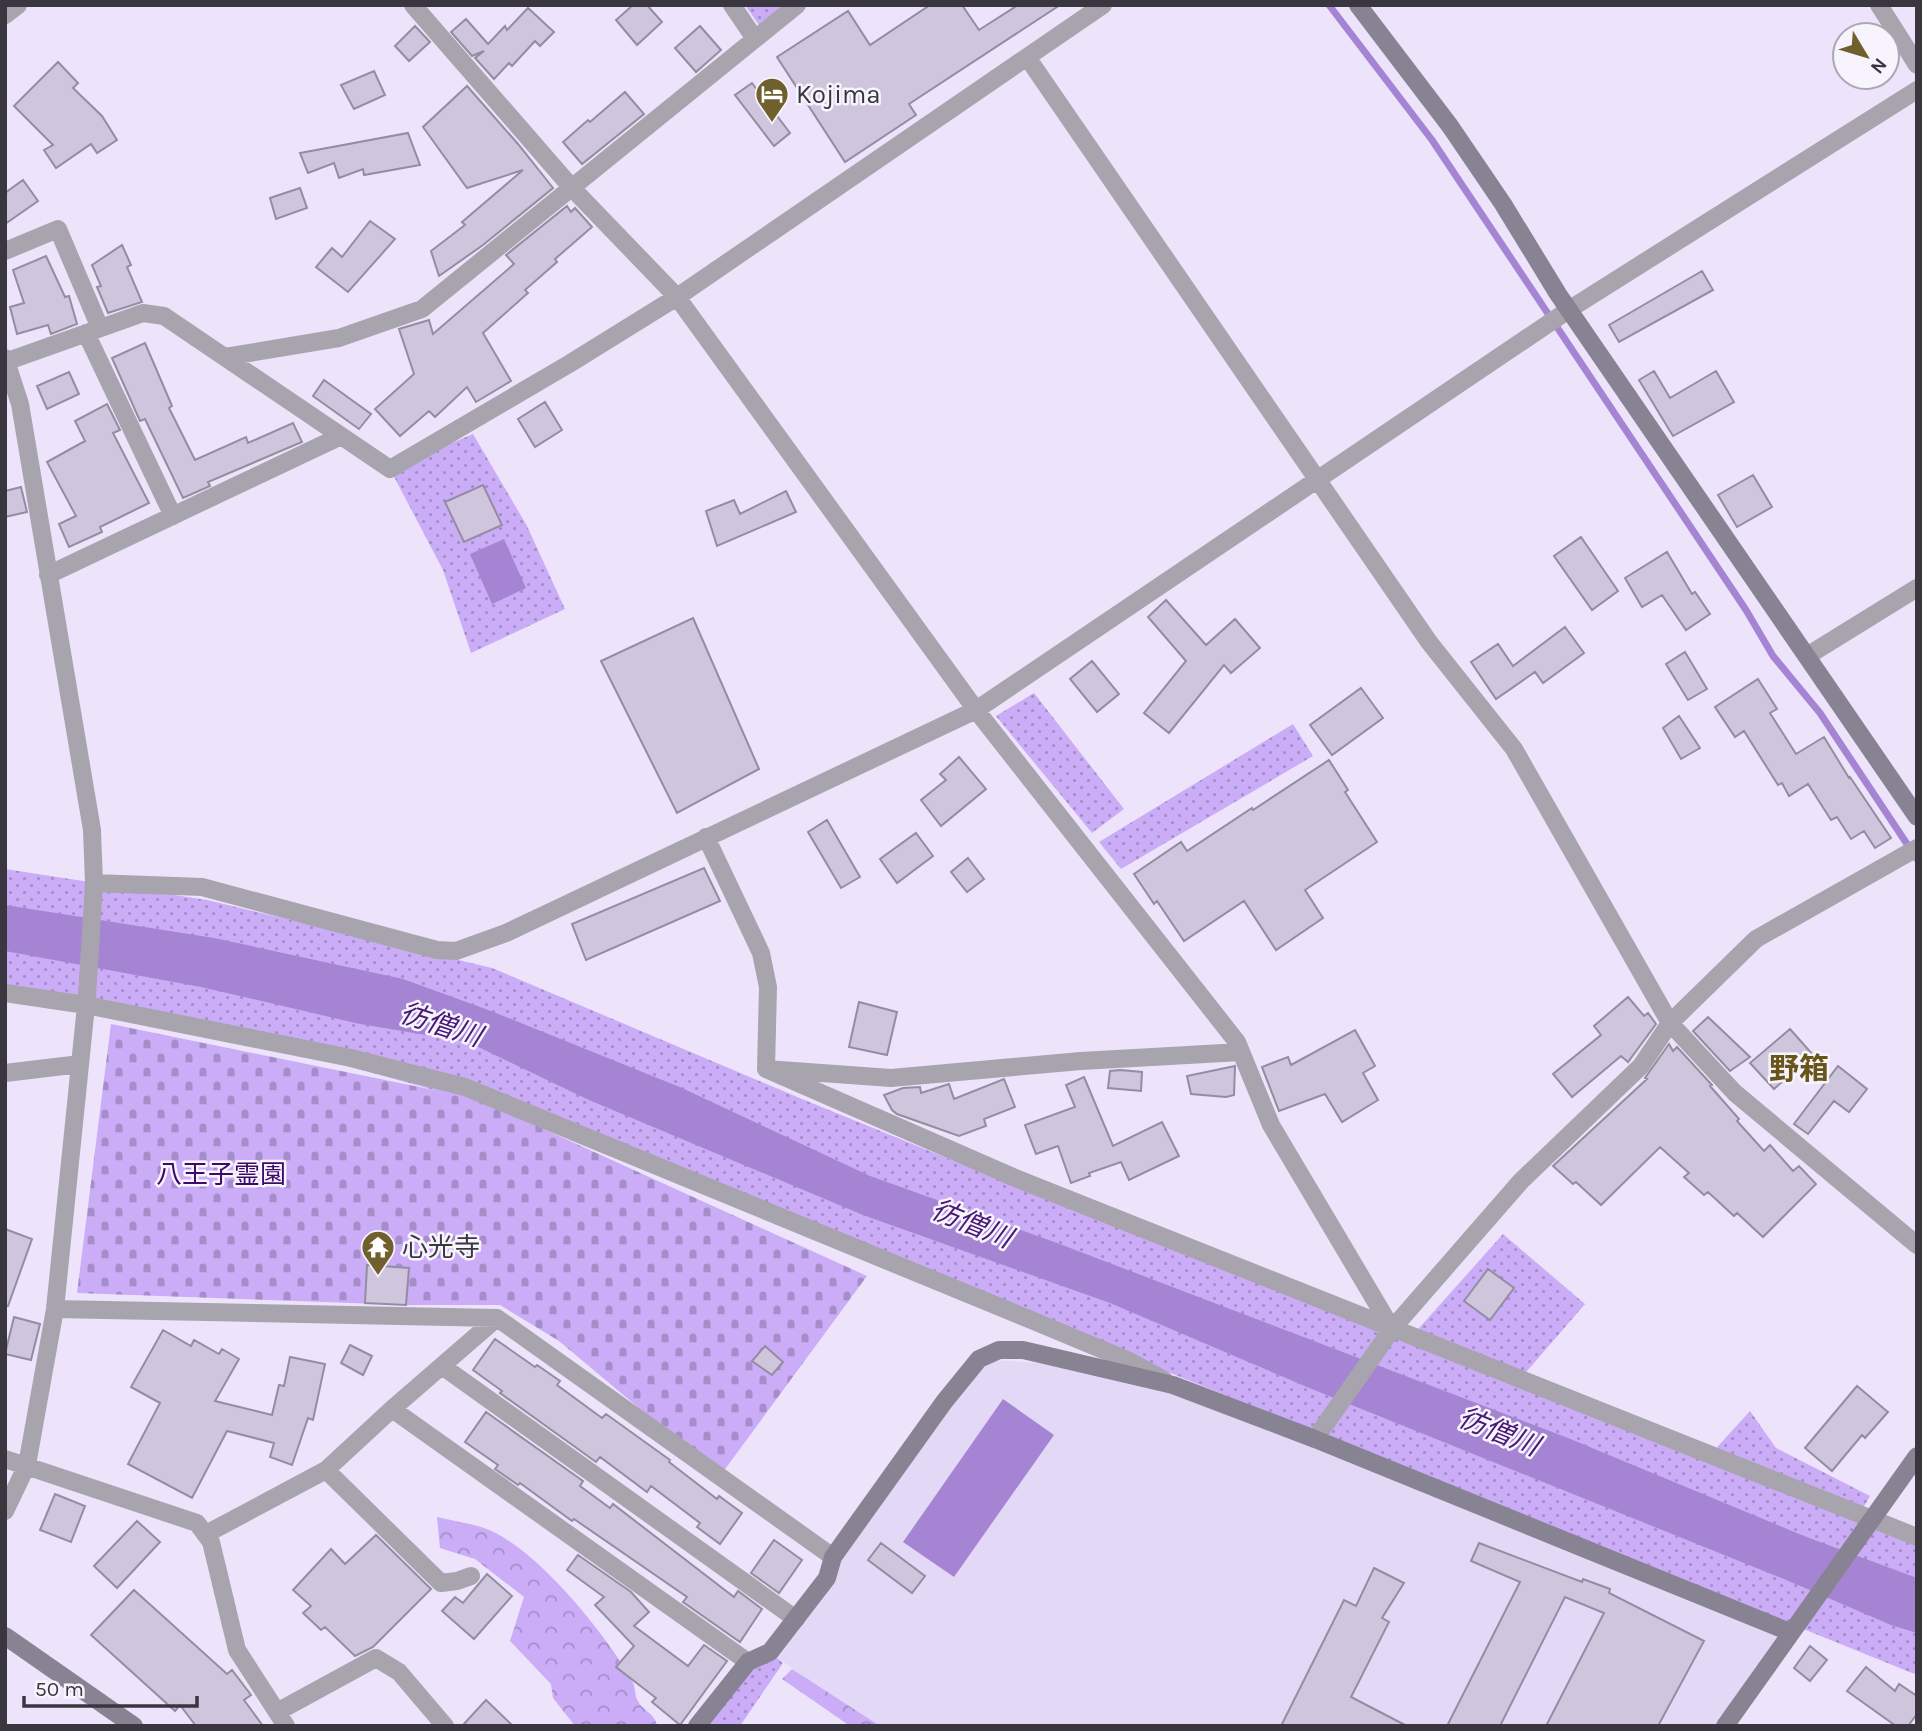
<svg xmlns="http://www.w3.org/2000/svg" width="1922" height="1731" viewBox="0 0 1922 1731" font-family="Karla,'Noto Sans JP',sans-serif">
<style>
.built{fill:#e4d8f7}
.green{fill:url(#green-dots)}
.forest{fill:url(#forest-crowns)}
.cemetery{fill:url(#cemetery-stones)}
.water{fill:#a585d3}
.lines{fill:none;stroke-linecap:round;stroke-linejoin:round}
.stream{stroke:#a585d3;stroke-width:7}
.building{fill:#cfc6de;stroke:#948ca2;stroke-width:2}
.street{stroke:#a8a4ae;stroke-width:18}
.secondary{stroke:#888392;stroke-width:18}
.labels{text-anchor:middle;stroke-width:5;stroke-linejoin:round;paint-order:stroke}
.poi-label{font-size:26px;fill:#3a3640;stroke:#f8f4fe;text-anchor:start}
.park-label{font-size:26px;fill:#3e0a69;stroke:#f8f4fe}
.water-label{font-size:28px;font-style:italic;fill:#481a75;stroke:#f8f4fe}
.quarter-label{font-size:30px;font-weight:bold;fill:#67551a;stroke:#f8f4fe}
</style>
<defs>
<pattern id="green-dots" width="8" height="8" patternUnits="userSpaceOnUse" patternTransform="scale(1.75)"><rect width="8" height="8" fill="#caacf7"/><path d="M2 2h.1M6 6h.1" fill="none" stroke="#a58dc9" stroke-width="1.8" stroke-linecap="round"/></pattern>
<pattern id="forest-crowns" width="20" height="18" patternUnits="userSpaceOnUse" patternTransform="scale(1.75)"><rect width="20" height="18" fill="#caacf7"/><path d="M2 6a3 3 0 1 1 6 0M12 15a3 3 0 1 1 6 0" fill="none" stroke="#a58dc9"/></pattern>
<pattern id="cemetery-stones" width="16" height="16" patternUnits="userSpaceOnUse" patternTransform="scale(1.75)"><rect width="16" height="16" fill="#caacf7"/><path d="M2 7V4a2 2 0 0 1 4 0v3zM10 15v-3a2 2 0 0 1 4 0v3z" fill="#a58dc9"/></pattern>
</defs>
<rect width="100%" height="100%" fill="#ede4fc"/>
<path class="built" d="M979,1359l127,9 684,264 -66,94h-853l-101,-74z"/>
<path class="green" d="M745,5h38l-24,20z
M473,434l54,92 38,83 -94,44 -28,-83 -53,-101z
M1034,693l90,116 -32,24 -96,-117z
M1293,724l20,32 -192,113 -22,-27z
M5,869l202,31 285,68 310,131 277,113 333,124 91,-102 82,70 -65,75 190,76 40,-44 26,37 94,48 -10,17 57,23v139l-1367,-553 -376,-104 -169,-25z
M770,1652l13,11 -43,63h-43z"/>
<path class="forest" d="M437,1517c16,4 32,6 47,11 50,17 123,107 148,153 4,6 2,14 6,20 5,10 18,13 19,25h-82l-22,-28 -2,-14 -41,-43 14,-44 -49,-38 -35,-11z
M792,1669l88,57h-30l-68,-47z"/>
<path class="cemetery" d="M111,1024l367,75 389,177 -147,200 -161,-135 -59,-36h-94l-329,-12z"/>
<path class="water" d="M504,539l22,49 -34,16 -22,-50z
M5,905l209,33 189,41 88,32 191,77 188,88 187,67 511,195 236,98 113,42v55l-26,-8 -107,-46 -477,-192 -197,-84 -247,-88 -274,-115 -121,-58 -108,-18 -159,-37 -196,-36z
M1003,1399l51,36 -100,142 -51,-35z"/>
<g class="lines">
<path class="stream" d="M1329,5l103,135 314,470 27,46 47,57 97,146"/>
</g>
<path class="building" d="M633,5h14l15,17 -25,23 -21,-25z
M930,5h32l17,25 39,-25h42l-151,99 7,11 -71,47 -68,-105 71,-46 22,34z
M528,8l26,24 -14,14 -5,-5 -23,25 -3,-3 -15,16 -19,-21 9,-7 -12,5 -21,-24 15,-13 22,25 17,-18 2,4z
M415,26l15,16 -21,19 -14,-15z
M700,26l21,24 -25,22 -21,-24z
M58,62l20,21 -5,5 29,28 15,24 -20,13 -6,-9 -35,24 -12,-18 9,-5 -39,-39z
M374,71l11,24 -31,14 -13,-24z
M752,83l38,50 -16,13 -39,-51z
M467,86l51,58 35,44 -70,57 -44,31 -8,-25 34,-26 -3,-3 61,-52 -56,18 -44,-61z
M625,92l19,22 -62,50 -19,-22 25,-22 2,2z
M408,133l12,32 -56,10 -1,-6 -24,9 -5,-15 -26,10 -8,-20z
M23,180l15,21 -33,23v-31z
M300,188l7,20 -31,11 -6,-21z
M567,206l4,6 4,-4 17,19 -37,32 2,3 -32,28 3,3 -45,40 28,48 -35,21 -9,-15 -32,30 -6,-6 -29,25 -25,-27 39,-35 -15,-45 30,-9 4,14 81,-70 -8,-9z
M370,221l25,18 -47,53 -32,-25 16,-19 10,9z
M122,245l9,20 -4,2 15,35 -34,11 -11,-26 4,-1 -9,-21z
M46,256l19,41 4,-1 8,28 -26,10 -3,-9 -31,9 -7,-27 14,-4 -11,-33z
M1702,271l11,19 -94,52 -10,-17z
M145,343l27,63 -3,2 26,52 51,-23 2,6 45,-20 9,19 -94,40 2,4 -27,12 -38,-79 -5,2 -28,-63z
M1654,371l16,27 46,-27 18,31 -61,34 -34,-56z
M69,372l10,22 -32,15 -10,-23z
M324,380l47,34 -12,15 -46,-33z
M545,402l17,28 -27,17 -17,-28z
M107,404l13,26 -7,3 36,70 -49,24 2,5 -33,15 -10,-23 17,-8 -29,-54 38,-21 -10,-20z
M1753,475l19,32 -35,20 -19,-32z
M483,485l19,40 -38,17 -19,-40z
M21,487l6,25 -22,5v-26z
M786,491l10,21 -79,34 -11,-35 28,-11 6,14z
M1581,537l37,54 -26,19 -38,-54z
M1667,552l25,42 3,-2 15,22 -24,16 -24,-35 -20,12 -17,-29z
M1166,600l40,45 29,-26 25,29 -29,25 -7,-8 -55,68 -25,-20 42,-52 -38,-44z
M693,618l66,151 -82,44 -76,-152z
M1565,627l19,26 -41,30 -8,-11 -39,27 -25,-37 27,-18 15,22z
M1685,652l22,37 -19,11 -22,-36z
M1092,661l27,33 -22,18 -27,-33z
M1758,679l19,30 -7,4 26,41 28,-17 25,41 1,-1 41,61 -16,10 -11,-17 -13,8 -14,-22 -6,3 -23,-36 -19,12 -7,-13 -4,2 -34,-54 -9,6 -20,-30z
M1361,688l22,30 -51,37 -22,-30z
M1679,716l21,32 -19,11 -18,-31z
M959,757l27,32 -45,37 -20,-26 25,-20 -6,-6z
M1329,760l19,30 -3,2 32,50 -72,48 18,28 -47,32 -32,-49 -60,40 -27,-40 -3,3 -20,-30 47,-32 6,9 65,-43 1,2z
M827,820l33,57 -19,11 -33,-56z
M916,833l17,23 -36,27 -17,-24z
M968,858l16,21 -17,13 -16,-20z
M704,868l16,33 -134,59 -14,-36z
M1628,997l16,19 4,-3 8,11 -28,38 -7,-6 -49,41 -19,-23 48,-39 -7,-9z
M859,1002l38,10 -10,43 -38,-8z
M1708,1017l42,40 -20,14 -37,-40z
M1790,1029l23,26 -39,34 -24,-26z
M1355,1030l20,36 -12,7 15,27 -36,22 -17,-28 -46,17 -17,-44 26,-10 3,8z
M1669,1044l4,7 4,-4 35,38 -2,1 29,33 -2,2 27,30 6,-6 23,26 6,-5 17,18 -53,53 -26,-24 -3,3 -26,-24 -4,3 -20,-18 5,-4 -29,-26 -59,58 -25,-23 -3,2 -20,-18 94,-87 -2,-1z
M1235,1066l-1,29 -8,2 -35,-3 -4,-18z
M1838,1066l29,23 -18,23 -15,-11 -26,33 -14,-10z
M1120,1070l22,2 -1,19 -33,-3 2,-17z
M1084,1077l29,69 49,-24 17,34 -50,24 -8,-18 -32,11 1,3 -19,7 -13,-37 -22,8 -11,-29 50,-18 -9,-22z
M1004,1079l11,28 -31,12 2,7 -27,10 -62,-22 -5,-4 -8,-15 19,-7 17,-1 1,6 28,-9 5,15z
M5,1229l27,10 -24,67h-3z
M367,1265l42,3 -3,37 -41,-2z
M1488,1269l26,19 -24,32 -26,-19z
M14,1317l26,7 -9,36 -26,-6z
M163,1330l28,16 3,-6 25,14 3,-5 17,10 -24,42 57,14 7,-30 5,1 6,-29 35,7 -12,56 -5,-2 -16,47 -22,-8 4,-14 -47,-12 -35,67 -64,-34 32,-61 -29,-16z
M495,1339l40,28 2,-2 23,16 -3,4 45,33 4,-4 64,46 -1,2 48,37 2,-3 23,17 -22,31 -23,-17 3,-4 -49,-37 -4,6 -47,-35 -4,5 -96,-69 2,-2 -29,-21z
M350,1345l22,11 -9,19 -22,-12z
M765,1346l18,16 -11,13 -20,-14z
M1857,1386l31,26 -23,26 -3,-3 -30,36 -27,-23z
M486,1412l97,69 -3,5 30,22 3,-4 121,93 4,-6 24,18 -22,33 -57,-40 4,-5 -113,-78 -2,2 -52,-38 -2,2 -23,-16 3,-4 -33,-23z
M55,1494l30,12 -14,36 -31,-12z
M137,1521l23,21 -43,46 -23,-22z
M376,1535l55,54 -58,58 -18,9 -30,-29 -4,3 -18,-17 8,-7 -18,-16 38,-41 14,15z
M774,1540l28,20 -23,33 -28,-20z
M881,1543l44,33 -13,17 -44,-33z
M1479,1543l103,39 1,-3 27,10 -1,4 95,48 -46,85h-112l58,-113 -39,-16 -65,129h-53l73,-144 -49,-21z
M578,1555l53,37 18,20 -15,14 54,40 16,-21 23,16 -47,64 -28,-23 4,-4 -40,-31 18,-21 -39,-41 9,-8 -37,-27z
M1374,1568l30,15 -22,35 7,4 -38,75 56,29h-126l63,-126 12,6z
M487,1574l25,22 -38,43 -32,-28 13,-14 8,6z
M134,1590l93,84 5,-4 19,25 -7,5 19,26h-67l-16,-21 -5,6 -84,-76z
M1810,1646l17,14 -17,21 -16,-13z
M1866,1667l29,24 4,-7 18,12v18l-9,12h-12l-49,-35z
M486,1700l27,26h-51z"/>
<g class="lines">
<path class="street" d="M413,5l159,183 105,109 299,413 261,332 34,83 121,204
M732,5l23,34
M1879,5l38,60
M5,15l13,-10
M1027,57l402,585 85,107 156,274 65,70 182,152
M5,251l53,-22 42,99
M86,333l87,183
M225,357l114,-19 83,-29 375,-304
M5,358l15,46 72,426 2,53 -7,113 -32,313 -28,156 -22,46
M5,362l138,-49 21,3 226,153 179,-105 108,-67 426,-292
M48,575l293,-139
M1807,656l110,-68
M706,837l55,116 7,34 -2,82 125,9 190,-17 160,-9
M94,883l108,4 235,63 19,1 50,-18 470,-223 594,-401 347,-219
M5,993l81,12 265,53 114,29 571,235 91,38 37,20
M766,1069l247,108 904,360
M5,1073l75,-9
M55,1309l442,9 336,239
M442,1366l354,253
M392,1409l356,253
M1315,1439l77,-110 129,-148 120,-115 29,-43 86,-84 161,-91
M5,1459l192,64 14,19 26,108 49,76
M326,1470l115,113 16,-2 14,-5
M206,1534l120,-64 66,-61 105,-91
M277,1712l99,-54 23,14 46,54"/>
<path class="secondary" d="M1358,5l92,121 53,78 55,90 359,523
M5,1636l129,90
M697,1726l51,-64 22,-10 57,-74 6,-21 111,-155 35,-43 20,-9h24l150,35 142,54 475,193
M1725,1726l192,-270"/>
</g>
<defs>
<symbol id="hotel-pin" viewBox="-11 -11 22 30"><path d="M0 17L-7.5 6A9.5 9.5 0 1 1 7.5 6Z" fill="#70602e" stroke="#f8f4fe"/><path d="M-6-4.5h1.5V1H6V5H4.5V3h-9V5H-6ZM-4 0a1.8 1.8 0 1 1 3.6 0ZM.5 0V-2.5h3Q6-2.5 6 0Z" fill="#fff"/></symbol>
<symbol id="temple-pin" viewBox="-11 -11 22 30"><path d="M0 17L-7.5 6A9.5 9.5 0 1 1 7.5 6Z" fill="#70602e" stroke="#f8f4fe"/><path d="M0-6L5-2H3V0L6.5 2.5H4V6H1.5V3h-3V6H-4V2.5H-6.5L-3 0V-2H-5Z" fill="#fff"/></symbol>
</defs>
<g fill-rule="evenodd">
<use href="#hotel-pin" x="753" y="75" width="38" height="52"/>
<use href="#temple-pin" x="359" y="1228" width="38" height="52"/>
</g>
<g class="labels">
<g class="poi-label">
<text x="796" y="103">Kojima</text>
<text x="402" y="1256">心光寺</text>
</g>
<g class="park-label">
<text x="221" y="1183">八王子霊園</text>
</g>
<g class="water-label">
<text transform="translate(441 1024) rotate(18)" y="10">彷僧川</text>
<text transform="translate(972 1223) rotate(22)" y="10">彷僧川</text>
<text transform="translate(1499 1431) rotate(22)" y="10">彷僧川</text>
</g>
<g class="quarter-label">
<text x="1799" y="1079">野箱</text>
</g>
</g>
<rect width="1922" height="1731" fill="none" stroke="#3a3640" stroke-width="14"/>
<g transform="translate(1866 56) rotate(128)"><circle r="33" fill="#f8f4fe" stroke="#aca8b2" stroke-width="2"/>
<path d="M0-5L12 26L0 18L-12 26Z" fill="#70602e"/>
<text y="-10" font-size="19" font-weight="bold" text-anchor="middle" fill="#3a3640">N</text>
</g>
<path d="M24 1696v10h173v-10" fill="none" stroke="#3a3640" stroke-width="3.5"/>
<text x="35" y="1696" font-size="21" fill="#3a3640" stroke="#f8f4fe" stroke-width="5" paint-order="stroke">50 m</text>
</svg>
